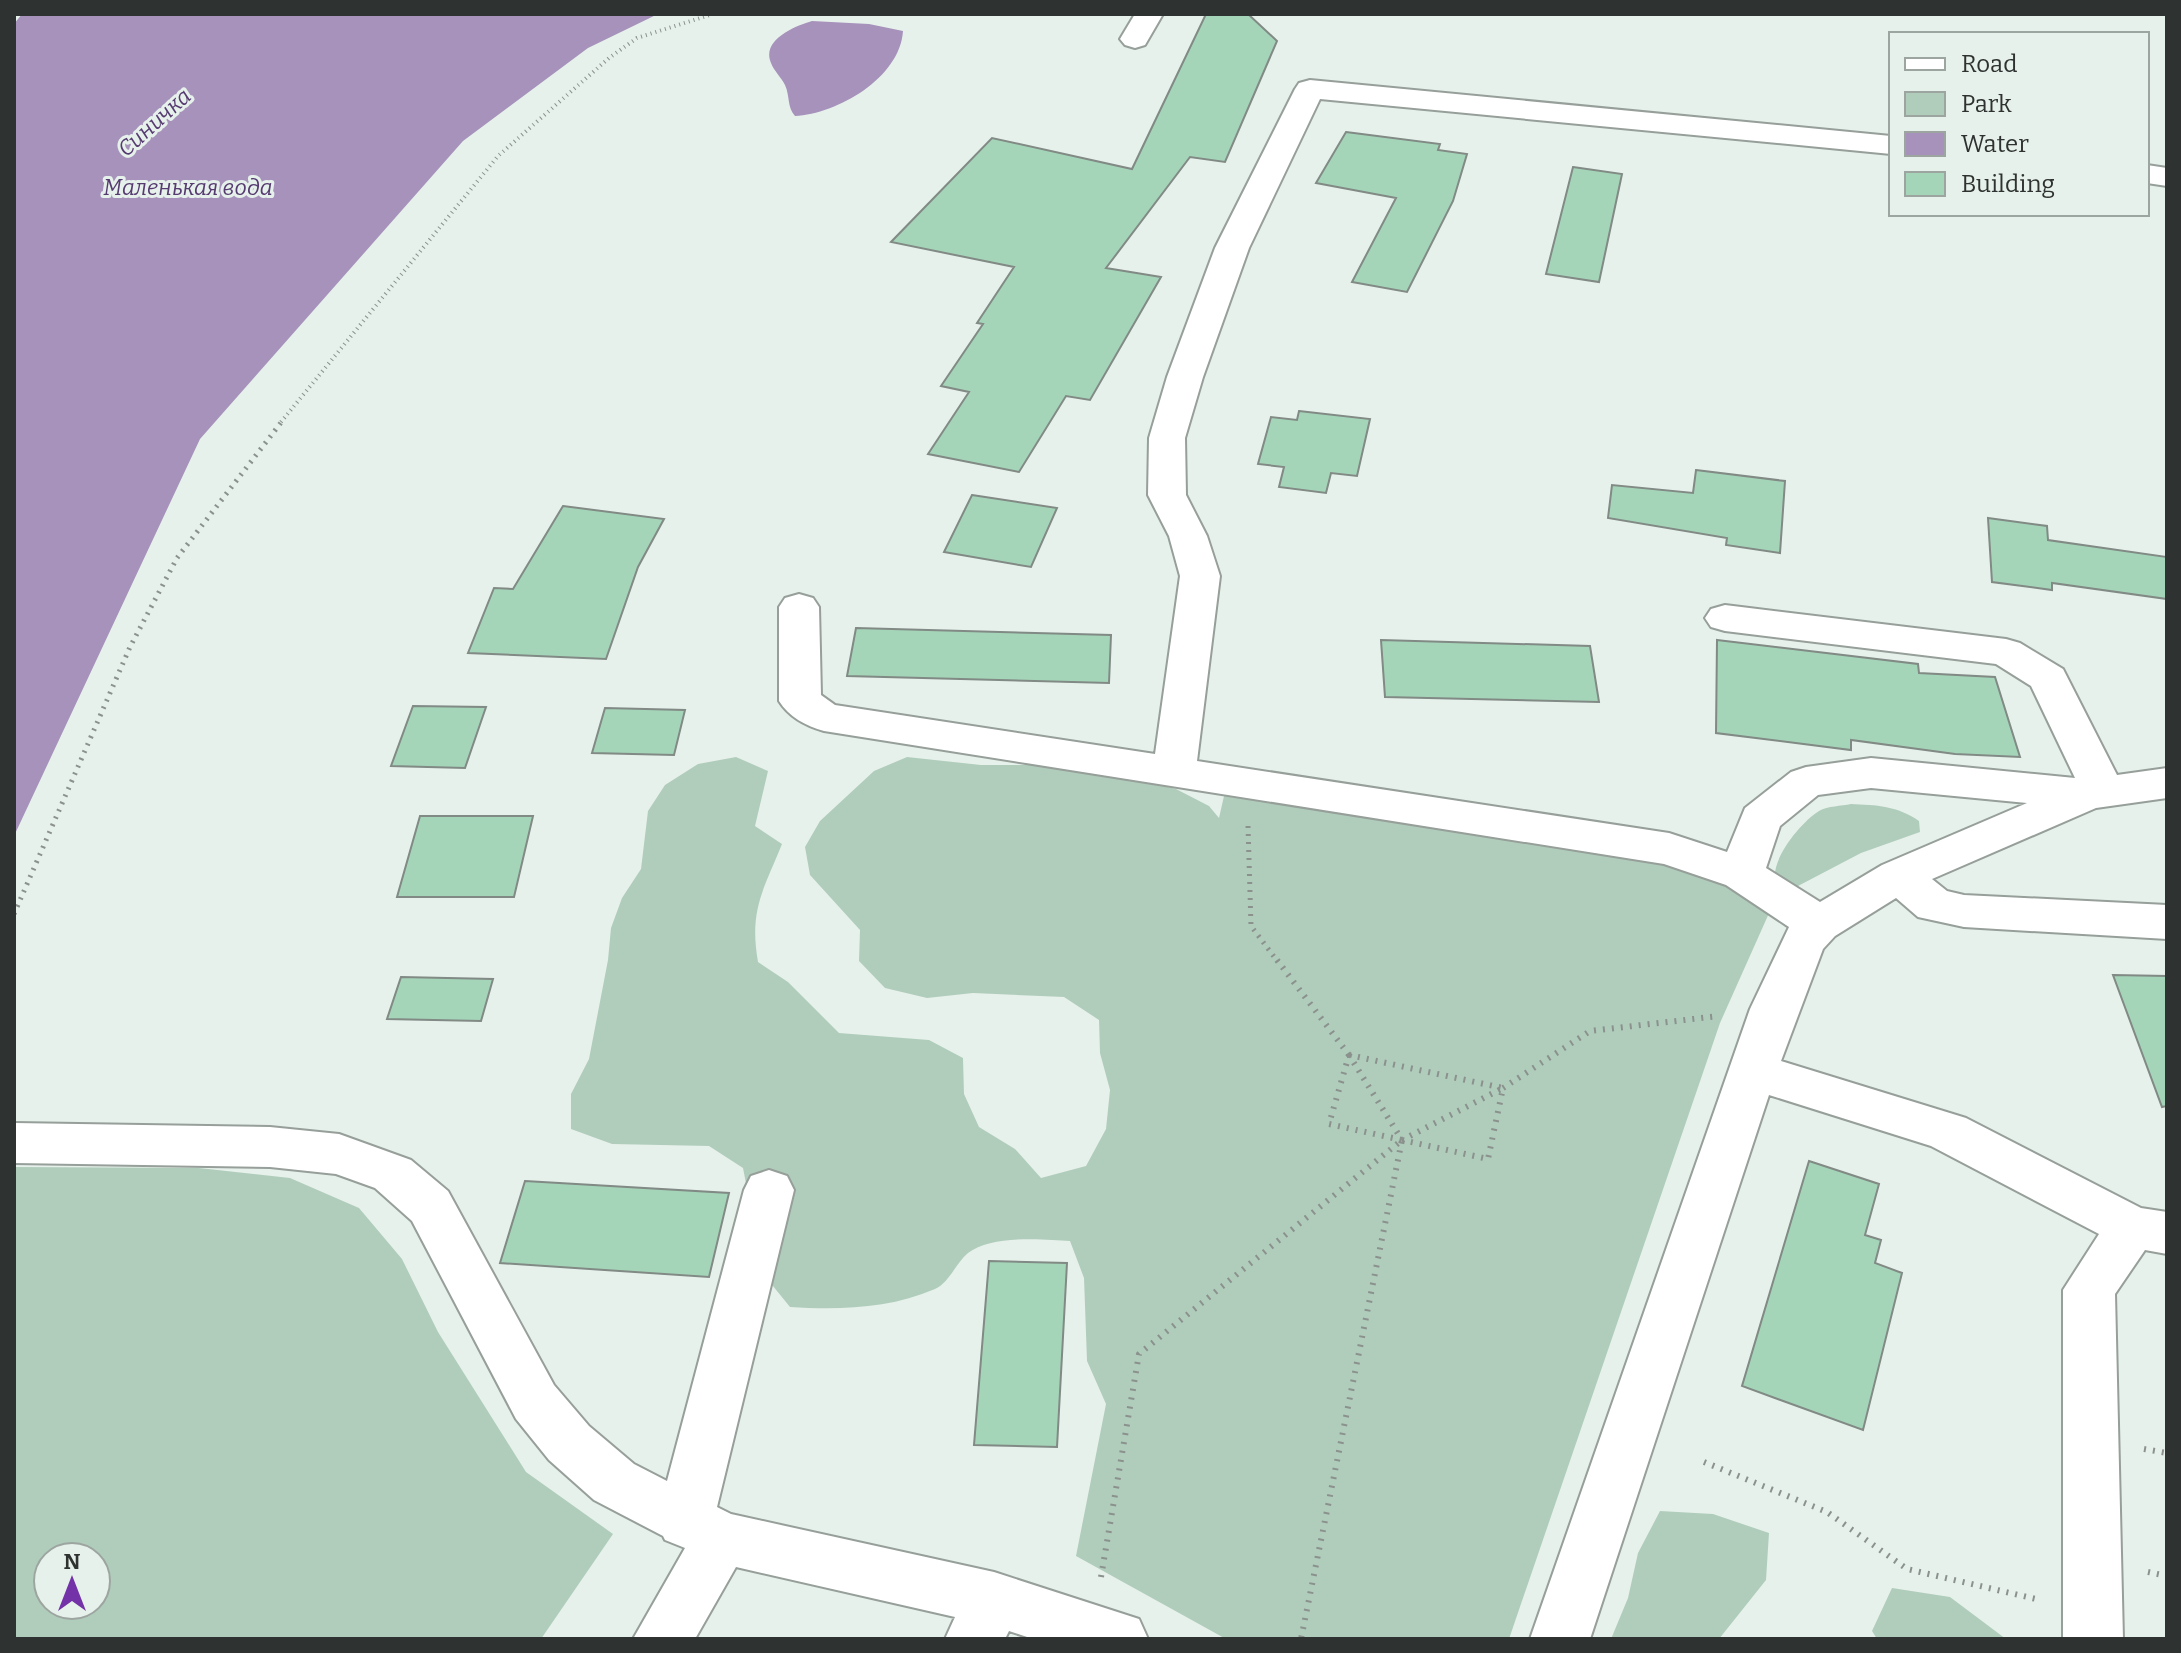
<svg xmlns="http://www.w3.org/2000/svg" width="2181" height="1653" viewBox="0 0 2181 1653" font-family="Bitter,serif">
<style>
.green{fill:#b0cdbc;fill-rule:evenodd}
.water{fill:#a692bb}
.building{fill:#a5d5b9;stroke:#818a85;stroke-width:2}
.lines{fill:none;stroke-linecap:round;stroke-linejoin:round}
.minor-casing{stroke:#969f99;stroke-width:4}
.path-far2{stroke:#8b928e;stroke-width:4;stroke-dasharray:1 4;stroke-linecap:butt}
.path-far1{stroke:#8b928e;stroke-width:5;stroke-dasharray:2 6;stroke-linecap:butt}
.path{stroke:#8b928e;stroke-width:6;stroke-dasharray:2 7;stroke-linecap:butt}
.minor{fill:#fff;fill-rule:evenodd}
.labels{text-anchor:middle;stroke-width:6;stroke-linejoin:round;paint-order:stroke}
.far-water-label{font-size:22px;font-style:italic;fill:#563b71;stroke:#e7f1eb}
</style>
<rect width="100%" height="100%" fill="#e7f1eb"/>
<path class="green" d="M736,757l32,14 -13,55 27,18c-19,47 -33,66 -24,118l30,20 51,51 90,7 34,18 1,36 15,33 36,22 26,29 45,-12 20,-37 4,-39 -10,-37 -1,-33 -35,-23 -91,-4 -46,5 -42,-10 -26,-27 1,-31 -50,-55 -5,-28 15,-26 54,-50 33,-14 74,8h78l38,5 79,19 33,17 10,12 5,-22 459,67 87,48 -50,112 -211,616h-283l-150,-83 30,-152 -19,-43 -3,-83 -14,-37c-28,-2 -79,-6 -102,12 -12,10 -19,30 -33,36 -46,20 -97,21 -145,18l-26,-32 -21,-107 -34,-22 -97,-2 -41,-15v-35l18,-35 19,-99 3,-32 11,-30 19,-29 7,-58 17,-26 33,-21z
M1851,804c25,1 47,2 68,17l1,11 -59,21 -63,33 -10,2 -13,-9c-3,-21 26,-57 44,-68 9,-5 22,-5 32,-7z
M14,1167l185,1 91,10 69,30 43,51 36,73 88,140 87,62 -72,105h-527zM96,1557v48h-48v-48z
M1660,1511l53,3 56,19 -3,47 -47,59h-108l17,-41 10,-45z
M1892,1588l58,9 56,42h-129l-5,-8z"/>
<path class="water" d="M22,14h636l-70,34 -125,93 -263,298 -186,397v-812z
M812,21l57,3 34,7c-3,47 -66,83 -108,85 -8,-9 -5,-20 -10,-31 -4,-8 -11,-14 -14,-22 -10,-23 24,-37 41,-42z"/>
<path class="building" d="M1206,14h42l29,27 -52,121 -35,-5 -84,111 55,9 -71,123 -24,-4 -47,76 -91,-18 41,-62 -28,-6 42,-62 -6,-1 37,-56 -123,-25 101,-104 140,31z
M1346,132l94,12 -2,6 29,4 -14,47 -46,91 -55,-10 44,-84 -80,-15z
M1573,167l49,7 -23,108 -53,-8z
M1299,411l71,8 -13,57 -26,-3 -5,20 -47,-6 5,-20 -26,-3 13,-47 26,3z
M1696,470l89,11 -5,72 -54,-8 1,-7 -119,-20 4,-33 81,8z
M972,495l85,13 -26,59 -87,-15z
M563,506l101,13 -26,48 -32,92 -138,-6 26,-65 19,1z
M1988,518l59,8 1,14 119,17v42l-115,-16v7l-60,-8z
M856,628l255,7 -2,48 -262,-7z
M1381,640l209,6 9,56 -214,-5z
M1717,640l201,24 1,9 76,4 25,80 -65,-3 -104,-14v10l-135,-17z
M413,706l73,1 -21,61 -74,-2z
M605,708l80,2 -11,45 -82,-2z
M420,816h113l-19,81h-117z
M2113,975l54,1v130l-5,1z
M401,977l92,2 -12,42 -94,-2z
M1809,1161l70,23 -14,51 16,5 -6,23 27,10 -39,157 -121,-44z
M525,1181l204,12 -20,84 -209,-14z
M989,1261l78,2 -10,184 -83,-2z"/>
<g class="lines">
<defs>
<path id="minor" d="M1135,14h28l-18,31 -10,3 -10,-3 -5,-6z
M1310,80l581,56v18l-571,-55 -71,149 -46,129 -18,61 1,57 21,41 13,40 -23,185 472,72 58,19 18,-44 46,-36 15,-5 65,-9 204,20 -44,-92 -35,-22 -271,-33 -14,-4 -6,-9 6,-9 14,-4 281,34 14,4 43,26 54,106 50,-7v30l-71,10 -164,71 15,12 17,4 203,10v34l-203,-12 -46,-10 -22,-19 -61,38 -12,13 -42,112 185,57 175,90 26,4v42l-22,-4 -30,44 8,345h-60v-349l36,-56 -168,-88 -162,-51 -179,544h-60l220,-630 39,-82 -63,-42 -62,-21 -840,-133c-18,-5 -35,-14 -45,-30v-94l6,-9 14,-4 14,4 6,9 2,88 14,10 320,49 25,-178 -11,-40 -21,-41 1,-57 18,-61 48,-129 80,-159 4,-6zM1871,788l156,15 -145,62 -62,37 -54,-34 14,-42 38,-31z
M2147,165l20,3v18l-20,-3z
M14,1123l256,4 69,7 72,26 37,31 106,194 35,41 45,38 33,17 77,-291 7,-14 18,-6 18,6 7,14 -77,317 14,7 263,58 145,47 9,20h-115l-24,-8 -4,8h-60l10,-22 -219,-50 -41,72h-62l52,-91 -20,-8 -2,-4 -69,-36 -45,-40 -33,-41 -104,-198 -37,-33 -39,-14 -66,-7 -256,-4z"/>
</defs>
<use href="#minor" class="minor-casing"/>
<path class="path-far2" d="M281,422l217,-266 111,-98 28,-20 76,-24"/>
<path class="path-far1" d="M1248,826l3,100 27,36
M14,914l116,-267 47,-89 106,-138"/>
<path class="path" d="M1277,960l72,95
M1349,1055l154,33
M1349,1055l53,85
M1349,1055l-20,69 73,16
M1503,1088l87,-57 129,-15
M1402,1140l86,19 15,-71
M1402,1140l101,-52
M2144,1449l23,4
M1704,1462l123,50 80,57 129,30
M2148,1572l19,4
M1101,1577l38,-223 263,-214 -101,499"/>
<use href="#minor" class="minor"/>
</g>
<g class="labels">
<g class="far-water-label">
<text transform="translate(154 122) rotate(-42)" y="8">Синичка</text>
<text x="188" y="195">Маленькая вода</text>
</g>
</g>
<rect width="2181" height="1653" fill="none" stroke="#2e3230" stroke-width="32"/>
<rect x="1889" y="32" width="260" height="184" fill="#e7f1eb" stroke="#9da5a0" stroke-width="2"/>
<rect x="1905" y="58" width="40" height="12" fill="#ffffff" stroke="#9da5a0" stroke-width="2"/>
<text x="1961" y="72" font-size="24" fill="#2e3230">Road</text>
<rect x="1905" y="92" width="40" height="24" fill="#b0cdbc" stroke="#9da5a0" stroke-width="2"/>
<text x="1961" y="112" font-size="24" fill="#2e3230">Park</text>
<rect x="1905" y="132" width="40" height="24" fill="#a692bb" stroke="#9da5a0" stroke-width="2"/>
<text x="1961" y="152" font-size="24" fill="#2e3230">Water</text>
<rect x="1905" y="172" width="40" height="24" fill="#a5d5b9" stroke="#9da5a0" stroke-width="2"/>
<text x="1961" y="192" font-size="24" fill="#2e3230">Building</text>
<g transform="translate(72 1581)"><circle r="38" fill="#e7f1eb" stroke="#9da5a0" stroke-width="2"/>
<path d="M0-6L14 30L0 20L-14 30Z" fill="#7332a7"/>
<text y="-12" font-size="22" font-weight="bold" text-anchor="middle" fill="#2e3230">N</text>
</g>
</svg>
